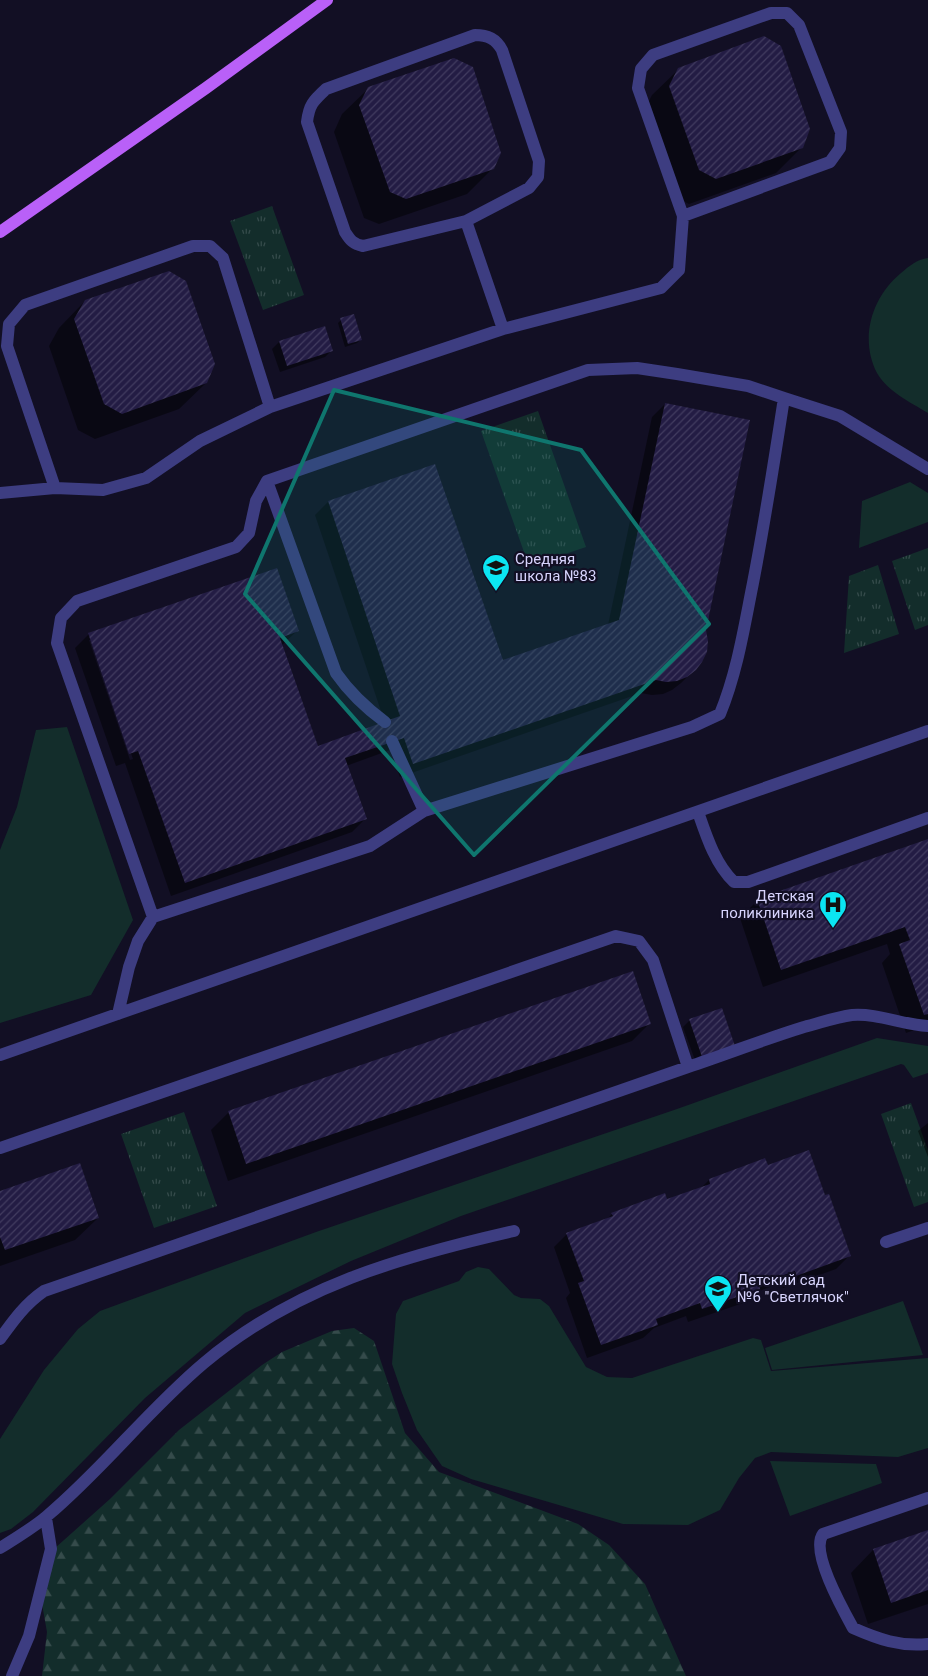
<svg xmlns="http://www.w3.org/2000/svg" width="928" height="1676" viewBox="0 0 928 1676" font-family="Roboto,sans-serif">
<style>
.green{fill:#132d2b}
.forest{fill:url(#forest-firs)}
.park{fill:url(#park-tufts)}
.shadow{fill:#0007;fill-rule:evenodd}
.building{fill:url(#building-hatch)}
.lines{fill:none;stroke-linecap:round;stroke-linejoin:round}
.lane{stroke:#3d3d81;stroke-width:12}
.primary{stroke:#b960f8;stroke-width:12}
.marked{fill:#0f766e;fill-opacity:0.2;stroke:#0f766e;stroke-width:4;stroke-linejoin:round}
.labels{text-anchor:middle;stroke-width:4.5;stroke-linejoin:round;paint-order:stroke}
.poi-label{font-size:15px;fill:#d7d4fd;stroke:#120f24;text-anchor:start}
</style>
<defs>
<pattern id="forest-firs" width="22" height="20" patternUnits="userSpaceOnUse" patternTransform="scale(1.25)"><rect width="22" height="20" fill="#132d2b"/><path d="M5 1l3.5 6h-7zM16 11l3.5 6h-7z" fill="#354b4b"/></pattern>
<pattern id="park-tufts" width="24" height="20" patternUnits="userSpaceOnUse" patternTransform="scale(1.25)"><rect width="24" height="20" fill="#132d2b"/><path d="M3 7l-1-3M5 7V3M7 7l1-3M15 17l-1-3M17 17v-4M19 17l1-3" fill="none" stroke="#354b4b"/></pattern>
<pattern id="building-hatch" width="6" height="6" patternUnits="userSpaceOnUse" patternTransform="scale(1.25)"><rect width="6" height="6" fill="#231c44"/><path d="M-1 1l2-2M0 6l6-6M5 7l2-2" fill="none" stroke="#423c60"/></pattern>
</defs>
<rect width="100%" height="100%" fill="#120f24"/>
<path class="green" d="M928,258v155c-18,-11 -40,-21 -51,-40 -18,-35 -5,-76 24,-100 8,-7 17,-14 27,-15z
M910,482l18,11v29l-69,26 3,-47z
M67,727l66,193 -42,75 -91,28v-173l17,-43 19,-77z
M877,1038l51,8v27l-15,5 -9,-13 -3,-1 -440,152 -110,45 -106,52 -100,85 -112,114 -22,17 -11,4v-94l44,-69 34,-41 22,-18 216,-79 361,-123z
M478,1267l11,2 25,26 7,3 19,1 9,7 37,61 21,10 25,1 121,-40 8,2 10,31 157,-13v90l-30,9 -127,-5 -16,6 -16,20 -19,32 -32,15 -65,-1 -152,-45 -29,-13 -25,-36 -15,-37 -10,-29 4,-50 7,-13 56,-20 7,-9z
M903,1301l20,54 -151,15 -7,-22z
M770,1461l106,3 6,19 -92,33z"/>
<path class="forest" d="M354,1328l20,13 31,92 34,39 139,52 31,21 36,39 41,92h-644l5,-44 -8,-45 6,-30 65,-58 69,-69 83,-65 20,-13 50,-21z"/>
<path class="park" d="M272,206l32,89 -41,15 -33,-89z
M538,411l48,136 -57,19 -48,-135z
M928,548v77l-13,5 -23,-69z
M878,565l21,69 -55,19 5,-77z
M911,1103l17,47v52l-14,5 -33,-93z
M184,1112l33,94 -63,22 -33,-94z"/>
<path class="shadow" d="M679,69l123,78 -26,26 -87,31 -16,-8 -30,-83 9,-18z
M369,88l124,80 -26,26 -88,30 -15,-6 -30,-86 8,-18z
M85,301l121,82 -27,26 -84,30 -17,-9 -29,-84 10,-18z
M341,320l19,20 -3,3 -12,4 -7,-24z
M325,328l7,22 -7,7 -45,15 -8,-23 7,-7z
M665,404l30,265 -14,14 -9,7 -9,4 -11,1 -11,-2 -241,84 -10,-27 -44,16 19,53 -13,13 -181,64 -46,-133 -9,3 -41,-118 14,-14 208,-3 -15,14 36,103 67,-25 -70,-208 13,-13 174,159 106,-36 44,-208zM89,640h3l41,119 -3,1z
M928,841v184l-22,8 -24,-70 8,-9 -3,-10 -124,43 -23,-69 18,-18z
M690,1020l44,26 -38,17 -13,-36z
M650,1023l-18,18 -404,140 -17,-51 18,-18z
M928,1123v34l-10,-26z
M767,1166l57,31 25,59 -13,13 -53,19 -2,-5 -27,10 -8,9 -58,20 -2,-6 -32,12 -11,10 -56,20 -21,-60 4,-5 -16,-46 13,-13 39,-14 6,-6 55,-14 34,-12 8,-8z
M0,1193l98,25 -23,22 -75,26z
M928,1532v72l-60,20 -17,-51 22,-23z"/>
<path class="building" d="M764,36l17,10 29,83 -7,19 -87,31 -17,-9 -30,-84 9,-18z
M454,58l19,9 28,86 -7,16 -88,30 -16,-7 -31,-87 9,-18z
M169,271l17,10 29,83 -8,19 -85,31 -18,-10 -30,-85 11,-19z
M354,314l8,26 -14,4 -8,-26z
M325,326l8,25 -46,15 -8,-25z
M665,403l85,17 -44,210 2,11 -1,11 -5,10 -6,8 -9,7 -10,4 -11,1 -10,-2 -243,84 -9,-26 -59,20 22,61 -182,64 -47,-132 -9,3 -41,-121 189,-65 22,63 -19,7 38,108 82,-30 -72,-215 107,-37 68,196 116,-40z
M928,839v175l-4,1 -25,-71 11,-4 -5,-13 -124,43 -24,-71z
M633,971l18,53 -405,140 -18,-53z
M722,1008l13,38 -33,11 -13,-38z
M809,1150l16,45 4,-1 22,62 -55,20 -1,-5 -36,13 1,5 -58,20 -2,-6 -44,16 2,6 -57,20 -23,-62 6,-2 -18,-48 47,-17 -2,-3 54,-20 2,6 43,-15 -1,-5 56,-21 3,7z
M80,1163l19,55 -94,32 -5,-13v-46z
M928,1530v60l-37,13 -18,-54z"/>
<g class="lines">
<path class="lane" d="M503,329l158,-41 18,-18 4,-54 -45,-128 3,-19 12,-14 118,-42h16l12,12 42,107 -1,16 -10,14 -147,54
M784,398l56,18 88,53
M267,481l69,192c14,20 30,35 49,49
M55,488l-48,-142 2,-22 16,-19 168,-59h17l13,12 47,149
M0,493l55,-5 48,2 43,-12 54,-37 70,-34 233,-78 -37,-108 63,-33 9,-11 1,-16 -37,-111c-6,-11 -14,-15 -27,-15l-149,54c-13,12 -17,16 -19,33l38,110c5,8 8,12 18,14l103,-25
M392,741l32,70
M698,812c8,23 17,52 36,70h14l180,-64
M118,1014l11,-47 9,-26 15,-24 217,-71 54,-35 268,-84 28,-13c16,-39 23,-80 31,-121 13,-65 23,-130 33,-195l-36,-12 -71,-12 -40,-6 -49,2 -321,111 -11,20 -7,32 -13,14 -159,54 -16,17 -4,25 96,274
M0,1055l928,-324
M688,1067c39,-13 77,-28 116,-40 16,-4 32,-10 48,-12 26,-2 51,10 76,11
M0,1148l616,-212 23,5 14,19 35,107 -644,224c-19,13 -31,30 -44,48
M886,1242l42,-14
M928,1498l-105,36c-13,17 20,76 30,94 25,11 47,19 75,16
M0,1548c16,-10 33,-20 47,-32 56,-47 101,-106 157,-153 92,-77 196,-106 310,-132
M12,1676l17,-40 22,-87 -5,-31"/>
<path class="primary" d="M0,232l206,-144 121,-88"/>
</g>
<path class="marked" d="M334,390l247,60 128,174 -235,231 -229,-261z"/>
<defs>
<symbol id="school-pin" viewBox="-11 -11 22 30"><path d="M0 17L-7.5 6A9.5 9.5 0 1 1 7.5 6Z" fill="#0be5f2" stroke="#120f24"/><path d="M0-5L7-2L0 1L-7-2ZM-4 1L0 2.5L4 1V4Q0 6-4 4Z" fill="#111"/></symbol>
<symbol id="hospital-pin" viewBox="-11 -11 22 30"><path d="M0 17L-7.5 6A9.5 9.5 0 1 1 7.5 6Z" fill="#0be5f2" stroke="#120f24"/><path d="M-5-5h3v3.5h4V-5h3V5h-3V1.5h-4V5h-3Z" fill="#111"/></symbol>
</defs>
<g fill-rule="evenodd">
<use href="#school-pin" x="480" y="552" width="32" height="43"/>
<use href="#hospital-pin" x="817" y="889" width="32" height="43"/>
<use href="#school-pin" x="702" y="1273" width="32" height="43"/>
</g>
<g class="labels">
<g class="poi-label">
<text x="515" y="564">Средняя<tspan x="515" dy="17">школа №83</tspan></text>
<text x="814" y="901" text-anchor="end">Детская<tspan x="814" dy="17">поликлиника</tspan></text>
<text x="737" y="1285">Детский сад<tspan x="737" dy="17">№6 "Светлячок"</tspan></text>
</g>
</g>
</svg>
